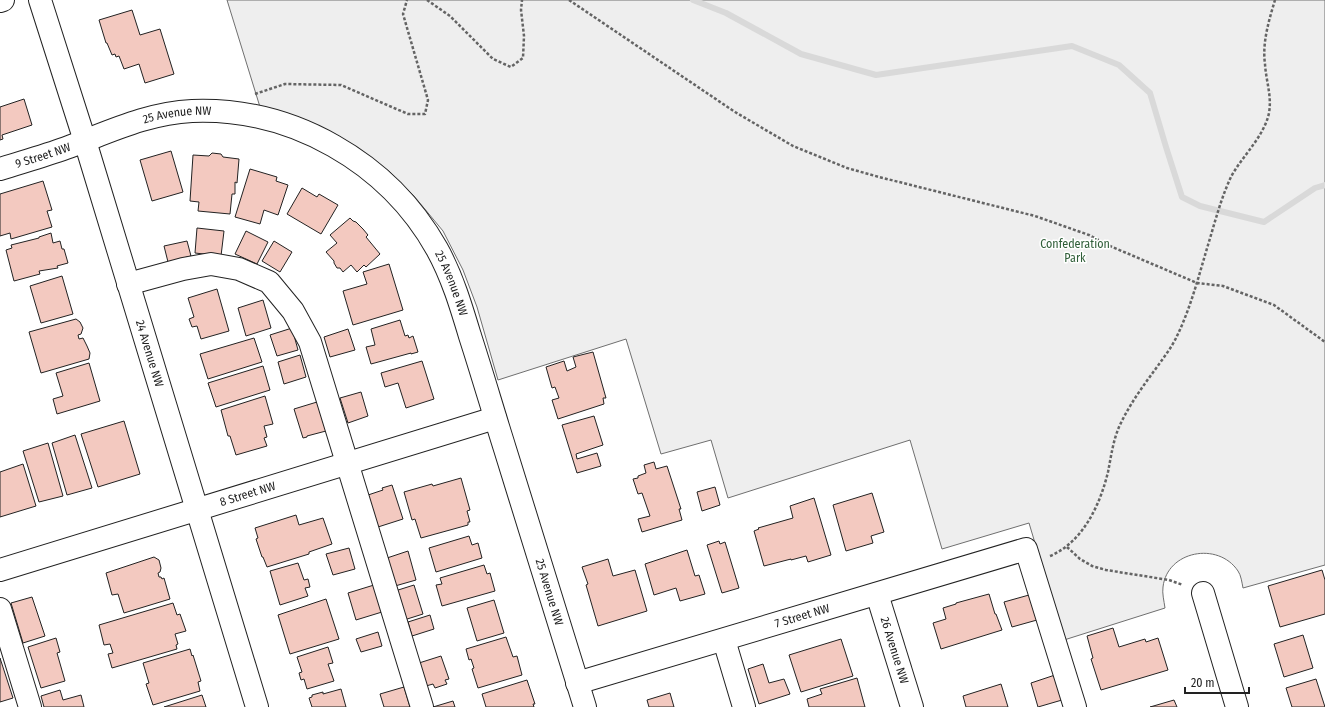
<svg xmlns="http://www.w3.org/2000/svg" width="1325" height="707" viewBox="0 0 1325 707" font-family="'Fira Sans Condensed',sans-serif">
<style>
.green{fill:#eee;stroke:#6f6f6f}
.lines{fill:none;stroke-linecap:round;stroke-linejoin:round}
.stream{stroke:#d9d9d9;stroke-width:6}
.building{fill:#f3c9c0;stroke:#222}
.minor-casing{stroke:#222;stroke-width:24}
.path{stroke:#646464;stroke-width:2.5;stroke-dasharray:3 2;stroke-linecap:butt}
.minor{stroke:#fff;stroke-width:22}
.labels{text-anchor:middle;stroke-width:3;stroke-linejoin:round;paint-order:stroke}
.street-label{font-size:12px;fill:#222;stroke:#fff}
.park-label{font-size:12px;fill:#2f5e38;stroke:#fff}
</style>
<rect width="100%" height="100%" fill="#fff"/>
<path class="green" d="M227,0h1098v565l-82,23c-1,-5 -2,-13 -5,-17 -20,-30 -71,-20 -75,16 -1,6 1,14 2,21l-101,32 -35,-117 -87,26 -32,-109 -182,58 -17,-58 -50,14 -35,-115 -128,41 -21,-73 -14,-37 -20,-39 -29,-35 -24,-24 -34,-24 -96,-41z"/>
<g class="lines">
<path class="stream" d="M693,0l33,13 75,41 75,21 196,-29 47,19 31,28 16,54 16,50 18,9 64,16 51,-34 10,-3"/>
</g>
<path class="building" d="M132,10l8,25 20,-6 14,45 -29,9 -6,-19 -15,5 -5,-13 -3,1 -1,-3 -3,1 -5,-12h-1l-7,-23z
M24,99l8,26 -30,10 1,4 -3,1v-33z
M171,151l12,41 -31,9 -12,-41z
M212,153l9,1 2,3 16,2 -2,24 -2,-1v12h-3l-2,20 -32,-3 1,-9 -9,-1 3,-46 16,1z
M250,169l27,8 -1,4 12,4 -10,30 -14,-5 -4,14 -25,-7z
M43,181l9,29 -5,1 5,16 -41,12 -1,-6 -10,3v-42z
M302,188l15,9 2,-3 19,11 -17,29 -34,-20z
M350,218l3,3 3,1 7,7 5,6 -2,2 14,17 -14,13 -2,-2 -7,7 -6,-7 -8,7 -3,-4h-3l-3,-5v-2l-8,-9 11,-9 -7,-8z
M197,228l27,3 -3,25 -26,-3z
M246,231l22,11 -11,22 -22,-10z
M51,233l2,10 7,-2 2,8h2l4,14 -11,3 1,2 -19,3 1,3 -26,7 -8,-31 6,-2 -1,-3 28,-7v-1z
M187,241l4,15 -23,6 -4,-16z
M274,241l18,11 -12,20 -18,-11z
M389,264l14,46 -50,15 -10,-34 24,-7 -4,-12z
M62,276l11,38 -32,9 -11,-37z
M217,289l12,42 -28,8 -4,-13 -5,1 -3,-8 5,-2 -6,-19z
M263,300l8,28 -25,8 -8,-28z
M76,319l4,3 3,6 -2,6 -3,1 1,4 4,-1 4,8 3,7 -1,6 -48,14 -12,-41z
M400,320l5,16 3,-1 1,3 4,-2 5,16 -7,2v-1l-40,11 -5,-17 9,-2 -4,-16z
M292,328l6,22 -21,6 -7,-21z
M348,329l7,21 -25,7 -6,-20z
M254,338l8,24 -54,17 -8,-25z
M593,352l13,46h-3l1,6 -46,15 -6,-19 7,-2 -4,-11 -3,1 -6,-21 18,-6 3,10 9,-4 -3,-10z
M300,355l6,22 -22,7 -6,-22z
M422,361l12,38 -28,9 -8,-25 -13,4 -4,-14z
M89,363l11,38 -43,13 -4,-15 10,-3 -7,-23z
M263,366l7,24 -54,17 -8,-24z
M361,392l7,24 -20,7 -8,-25z
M265,396l8,28 -9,2 3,11 -3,1 3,8 -31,9 -6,-19h-2l-7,-26z
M317,402l9,29 -19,5v1l-4,1 -9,-29z
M594,416l9,29 -27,9 1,5 20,-6 4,13 -24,7 -15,-48z
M124,421l16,53 -42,13 -17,-53z
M75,435l17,53 -25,7 -15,-52z
M48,443l15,53 -24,6 -16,-51z
M654,462l2,7 11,-3 14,43h-2l3,11 -40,12 -4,-13 12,-3 -8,-23 -4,1 -5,-15 5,-1v-2l8,-3 -2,-8z
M23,464l13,42 -36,11v-45z
M461,478l9,32 -3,1 3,11h-2v3l-47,13 -6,-19 -3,1 -8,-28 28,-8 1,2z
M392,485l11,34 -25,8 -10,-32 15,-5 -1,-2z
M715,487l5,18 -18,6 -5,-19z
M872,493l12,39 -13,4 2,7 -27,8 -13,-46z
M814,498l17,57 -23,7 -2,-6 -15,4v-1l-27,7 -10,-35 5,-2 -1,-1 35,-10 -3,-12z
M296,515l3,10 24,-7 9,26 -23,8v2l-42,13 -4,-10h-1l-6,-18 2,-1 -3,-10z
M469,536l3,9 6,-2 4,15 -46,14 -7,-24z
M719,541l1,3 5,-2 14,46 -17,5 -15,-48z
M349,548l6,21 -22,6 -7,-21z
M687,550l8,26 4,-1 6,19 -25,7 -4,-13 -22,7 -9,-31z
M408,551l8,29 -21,6 -8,-28z
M154,557l5,3 2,8 -1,4 -2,1 1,4h2l1,2 2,-1 6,21 -46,14 -6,-19 -6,1 -6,-22z
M608,559l5,17 22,-6 12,41 -49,15 -12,-41 2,-1 -6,-17z
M298,563l6,17 4,-1 2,8 -5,1 3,8 -28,9 -10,-34z
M484,565l3,9 3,-1 5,18 -53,15 -6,-21 6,-1 -2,-6z
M1322,570l3,10v34l-45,13 -12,-41z
M374,585l8,27 -26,8 -8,-27z
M414,585l9,29 -19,6 -9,-29z
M989,594l6,20h1l6,16 -61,19 -8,-26 13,-4 -3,-11 13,-4v-1z
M1029,595l8,25 -25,7 -8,-25z
M32,597l13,39 -22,7 -12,-40z
M326,599l13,40 -49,15 -12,-39z
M494,600l10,33 -27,8 -10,-33z
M173,603l4,12 3,-1 6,17 -11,3 3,10 -2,1 1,4 -65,19 -4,-14 5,-1 -3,-9 -6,1 -5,-20z
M430,615l4,14 -22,7 -4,-14z
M1113,628l6,19 26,-8 1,3 12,-4 10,32 -67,20 -10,-31 2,-1 -6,-22z
M378,632l4,14 -21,6 -5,-13z
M1303,635l10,33 -29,9 -10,-33z
M506,637l7,20 4,-1 5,19 -44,13 -6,-19 2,-1 -3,-9 -2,1 -3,-11z
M56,638l4,14 -3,1 8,28 -24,7 -13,-41z
M841,639l12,37 -52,16 -12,-37z
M328,647l5,16 -5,1 6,17 -27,8 -3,-10 -3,1 -2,-7 3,-1 -5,-15z
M190,649l2,7 1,-1 8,26 -3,1 2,9 -47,14 -7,-21 3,-1 -6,-20z
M441,656l8,23 -4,1 2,4 -12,4 -2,-4 -7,2 -7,-23z
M0,658l13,40 -13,4z
M763,664l6,19 15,-4 6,15 -31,10 -11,-35z
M1055,675l7,25 -24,7 -7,-24z
M857,678l8,29h-56l-2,-8 15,-5 -2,-5z
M1316,679l9,28h-33l-6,-19z
M527,680l8,24h-2l1,3h-48l-4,-13z
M1001,684l7,23h-42l-3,-11z
M404,687l6,20h-26l-4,-13z
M341,689l5,18h-34l-3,-9 3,-1v-2l11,-3v2z
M60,690l3,10 18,-5 3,12h-40l-3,-11z
M670,693l4,14h-25l-2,-7z
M202,695l4,12h-42z
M1174,700l3,7h-27z
M453,701l2,6h-22z"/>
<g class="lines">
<defs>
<g id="minor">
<path id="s1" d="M40,0l45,141 172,566"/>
<path d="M0,1l3,-1"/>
<path id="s2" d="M0,169c22,-7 44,-13 66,-21 41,-15 81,-35 126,-37 100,-4 196,51 245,138 15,27 24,57 33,87 12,37 23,75 35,113 27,86 53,172 80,258"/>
<path d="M128,284l55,-15 28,-5 28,5 30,13 24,29 17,31 112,365"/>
<path id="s3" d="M0,570l495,-152"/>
<path d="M1203,593l34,114"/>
<path id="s4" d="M877,594l35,113"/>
<path d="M0,609l30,98"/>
<path d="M724,640l20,67"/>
<path id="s5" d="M577,683l449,-134 49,158"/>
</g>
</defs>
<use href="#minor" class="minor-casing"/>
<path class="path" d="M427,0l23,16 43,43 18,8 12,-9 1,-22 -3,-26 1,-10
M569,0l166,112 58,34 54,22 32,9 156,39 54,19 21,11 87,37 26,3 51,19 51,37
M255,94l30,-10 56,1 67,29h17l3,-14 -25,-86 4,-14
M1067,547l13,12 12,7 14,4 63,10 14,5
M1050,556c33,-14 50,-51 58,-84 3,-15 5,-31 11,-45 10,-22 24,-41 38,-60 7,-10 15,-20 20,-31 14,-29 22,-61 31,-91 7,-23 13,-47 23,-68 11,-21 33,-40 38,-64 3,-17 -3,-32 -4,-49 -3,-21 4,-44 10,-64"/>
<use href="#minor" class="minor"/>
</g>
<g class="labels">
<g class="street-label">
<text dy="4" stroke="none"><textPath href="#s2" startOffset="186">25 Avenue NW</textPath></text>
<text dy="4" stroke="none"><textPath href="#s2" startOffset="45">9 Street NW</textPath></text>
<text dy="4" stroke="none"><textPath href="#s2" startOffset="534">25 Avenue NW</textPath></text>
<text dy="4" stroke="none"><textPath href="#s1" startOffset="370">24 Avenue NW</textPath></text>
<text dy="4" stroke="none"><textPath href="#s3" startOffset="259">8 Street NW</textPath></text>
<text dy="4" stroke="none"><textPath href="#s2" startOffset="858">25 Avenue NW</textPath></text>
<text dy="4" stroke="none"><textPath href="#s5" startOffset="235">7 Street NW</textPath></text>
<text dy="4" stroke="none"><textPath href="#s4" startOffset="59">26 Avenue NW</textPath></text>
</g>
<g class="park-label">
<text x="1075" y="248">Confederation<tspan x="1075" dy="14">Park</tspan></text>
</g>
</g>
<path d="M1185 687v6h64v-6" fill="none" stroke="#222222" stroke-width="2"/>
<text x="1191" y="687" font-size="12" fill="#222222" stroke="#ffffff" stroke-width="3" paint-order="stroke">20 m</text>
</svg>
